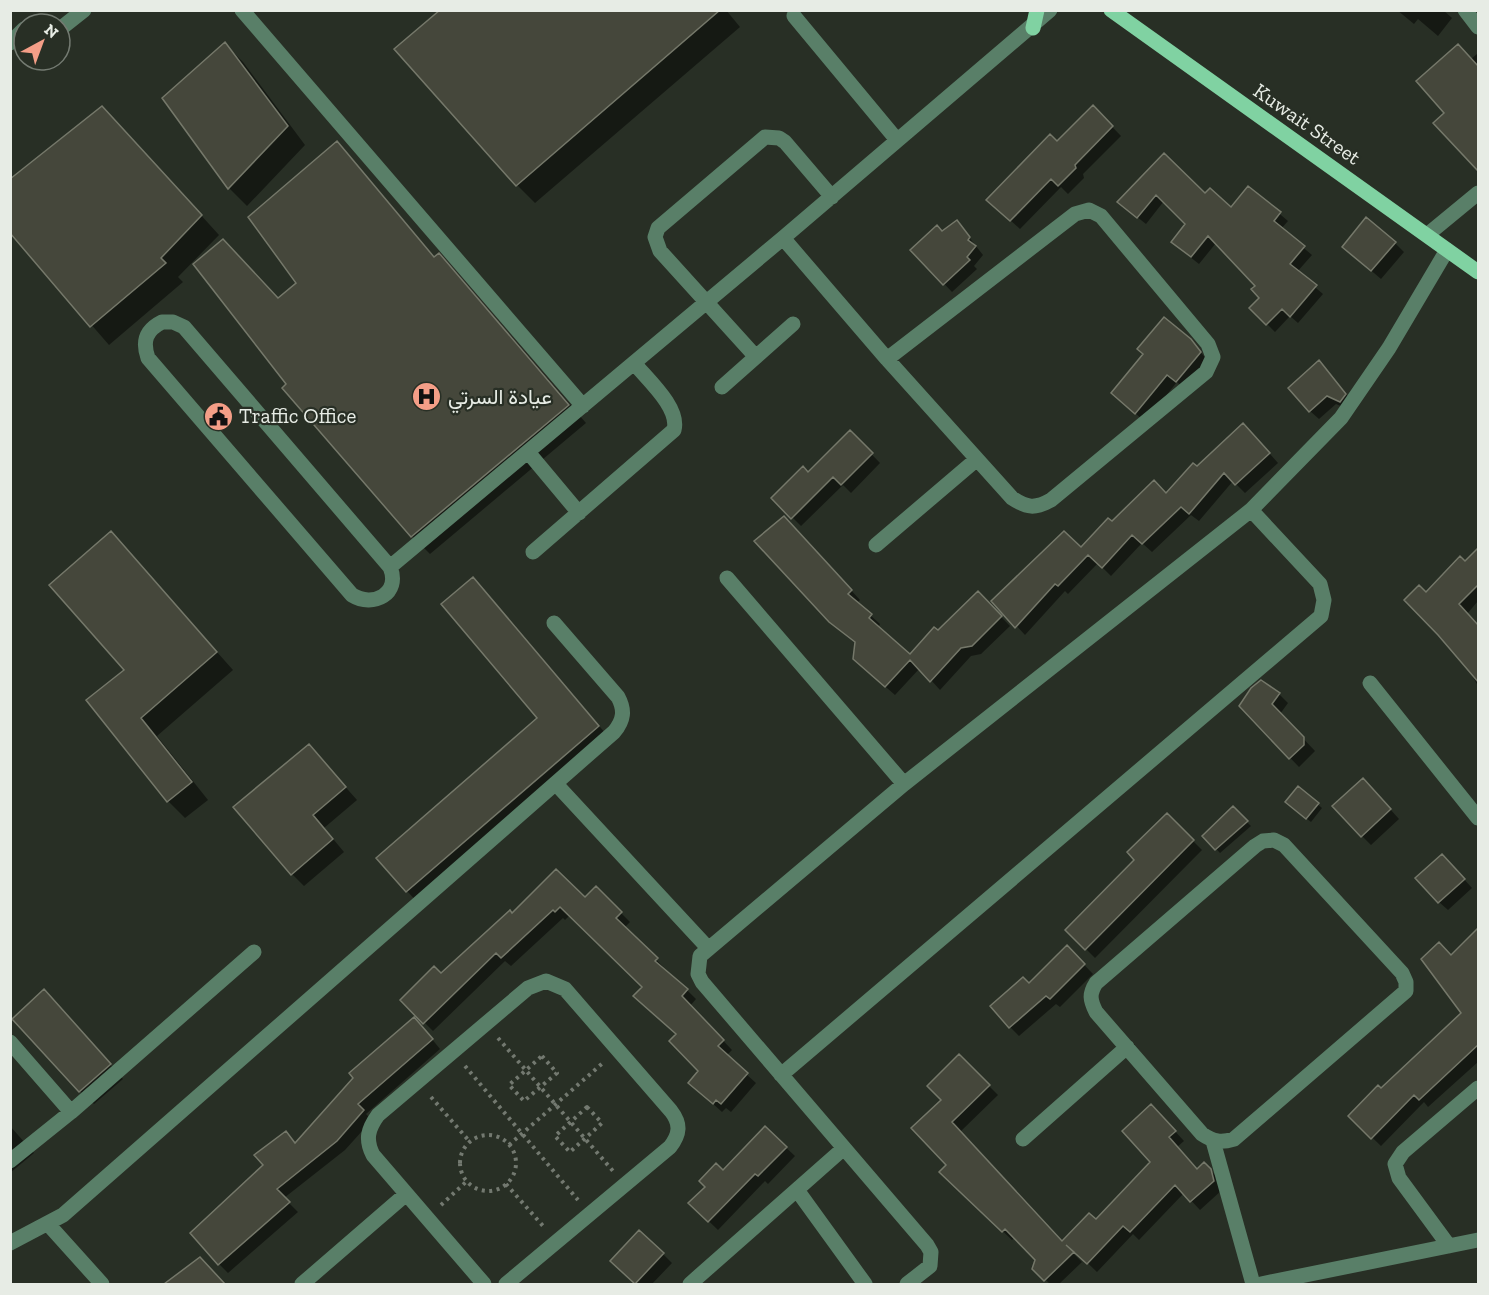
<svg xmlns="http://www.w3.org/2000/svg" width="1489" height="1295" viewBox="0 0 1489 1295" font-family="'Zilla Slab',Vazirmatn,serif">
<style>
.shadow{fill:#0007}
.building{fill:#45473b;stroke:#75786a;stroke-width:1.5}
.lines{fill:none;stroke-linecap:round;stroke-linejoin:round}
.path{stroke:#737970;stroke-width:4;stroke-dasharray:3 4.5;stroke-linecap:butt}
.minor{stroke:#597f68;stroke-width:15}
.major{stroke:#80d2a2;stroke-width:15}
.labels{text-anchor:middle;stroke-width:4.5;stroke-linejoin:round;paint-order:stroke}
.street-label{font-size:21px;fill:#e7ece5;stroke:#282f25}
.poi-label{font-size:21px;fill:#e7ece5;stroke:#282f25;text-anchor:start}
</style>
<rect width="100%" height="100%" fill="#282f25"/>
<path class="shadow" d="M442,10h284l14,17 -205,176 -18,-18z
M1397,10h46l9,8 -14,18 -20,-17 -4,5z
M225,44l18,18 62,83 -58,61 -18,-18z
M1477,54l1,1v113l-32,-54 25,-55z
M1093,107l28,29 -38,38 1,4 -16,16 -7,-7 -41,42 -23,-21z
M120,126l99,109 -41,42 5,5 -74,63 -99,-114z
M337,143l98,115 3,-3 19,18 129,150 -156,131 -18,-18 -124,-152 -65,-143 56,58 19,-16z
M1164,155l41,40 26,14 18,-21 39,33 -7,8 31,26 -15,17 26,22 -25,29 -8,-7 -15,16 -24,-24 10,-10 -4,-12 -41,-43 -17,21 -19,-15 -7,-8 14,-17 -23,-23 -18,23 -19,-15z
M957,222l26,33 -9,11 3,3 -25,23 -40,-42z
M1395,243l9,9 -23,27 -28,-24z
M1190,340l19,22 -23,28 -9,-8 -32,40 -32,-29z
M1327,371l27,33 -4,6 -14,-6 -17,15 -9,-8z
M850,432l30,31 -29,30 -8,-8 -42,41 -28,-28 35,-24z
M1252,434l26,29 -33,30 -12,-12 -34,40 -8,-6 -39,37 -10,-9 -31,33 -13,-13 -30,31 -3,-3 -40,44 -31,-34 87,-51 31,-27 54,-28 31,-27z
M793,527l67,73 -3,3 23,21 -2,4 32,28 68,-63 32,33 -29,28 -10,2 -31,34 -20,-22 -25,27 -31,-27 -8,-25 -26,-22z
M111,533l122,137 -76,66 51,64 -23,18 -17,-17 -80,-101 38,-30z
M1478,549v52l-11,13 11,13v59l-52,-92 39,-31z
M486,593l126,148 -192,164 -13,-14 132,-173z
M1279,694l9,9 -8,11 35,37 -16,16 -59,-61z
M309,746l48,54 -33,28 20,24 -40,34 -12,-12z
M1299,788l23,20 -11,14 -20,-16z
M1372,789l27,30 -28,26 -9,-9z
M1233,809l18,17 -31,27 -16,-17z
M1167,815l35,35 -107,108 -28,-28 70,-70z
M1451,865l21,23 -24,22 -9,-8z
M596,888l34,34 -6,6 72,71 -6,7 42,44 -6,6 30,27 -25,29 -5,-4 -4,4 -23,-21 1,-20 -22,-36 -35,-48 -73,-72 -5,5 -2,-2 -52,48 -6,-5 -72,70 -31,-31 40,-25 70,-60 73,-16z
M1478,929v133l-50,45 -4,-5 -43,44 -31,-30 113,-103 -12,-56z
M1067,947l26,27 -33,33 -4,-3 -37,32 -9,-9 19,-42z
M57,1005l66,74 -29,25 -14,-13z
M423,1028l17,21 -74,65 6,6 -27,30 -61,48 14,14 -70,61 -9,-9 46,-99 20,-32 11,11z
M959,1056l39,39 -38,37 103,111 33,-22 56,-59 8,-47 24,26 -7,6 20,23 7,-6 15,15 3,11 -22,20 -16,-17 -45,47 -6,-6 -36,38 -25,-24 -2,2 12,12 -23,22h-9l-16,-16 2,-8 -21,-23 -3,3 -71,-68 7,-7 -5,-65z
M10,1126l24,27 -24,20z
M765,1128l30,28 -27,28 -3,-3 -47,49 -28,-27z
M663,1254l9,9 -20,21h-15l-16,-14z
M200,1259l25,25h-46l-6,-5z"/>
<path class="building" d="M440,10h280l-204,176 -122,-137z
M225,42l63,84 -60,63 -66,-91z
M1458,44l21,23v105l-46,-49 11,-10 -28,-32z
M1093,105l20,21 -38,39 1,3 -18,18 -7,-7 -41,42 -24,-21 64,-66 7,7z
M102,106l100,109 -41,43 5,5 -76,64 -80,-94v-54z
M337,141l97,116 5,-4 130,152 -158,132 -129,-149 4,-4 -93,-120 30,-25 55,59 18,-15 -48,-66z
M1164,153l41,40 5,-5 21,19 17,-21 33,26 -7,9 31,25 -15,18 27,21 -27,32 -8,-8 -16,16 -17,-17 10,-10 -8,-9 4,-3 -47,-50 -17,21 -20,-15 14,-18 -29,-29 -19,23 -20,-16z
M1366,217l30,25 -25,29 -29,-24z
M957,220l13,17 -2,3 8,6 -9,11 3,3 -27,25 -33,-35 27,-25 5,6z
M1164,317l27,22 10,13 -25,30 -9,-7 -32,39 -24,-21 32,-39 -6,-5z
M1319,360l27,34 -6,8 -13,-6 -18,16 -21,-24z
M1243,423l27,30 -35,32 -11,-12 -35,41 -8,-7 -39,37 -10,-9 -30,33 -14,-13 -30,31 -3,-2 -40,44 -24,-27 73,-70 17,16 27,-29 4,3 42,-41 12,13 27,-30 4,3z
M850,430l23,23 -32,32 -8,-8 -42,42 -20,-21 32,-32 5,6z
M784,516l68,74 -4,4 24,20 -3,4 41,36 24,-27 4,3 40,-39 24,25 -30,30 -11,2 -31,34 -20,-22 -25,27 -32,-28 2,-17 -26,-20 -75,-81z
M111,531l106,121 -76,66 51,64 -25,20 -81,-102 38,-30 -75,-85z
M1479,547v37l-20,20 20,22v57l-41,-48 -34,-35 15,-15 7,7 34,-36 5,5z
M473,577l126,149 -193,166 -30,-34 161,-140 -96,-114z
M1261,680l19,13 -8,11 32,33v8l-15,14 -50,-53 12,-18z
M309,744l37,43 -33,28 20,24 -42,36 -58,-68z
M1363,778l28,31 -30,28 -29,-31z
M1298,786l21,17 -13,16 -21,-17z
M1233,806l15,15 -33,29 -13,-14z
M1167,813l27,27 -109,110 -20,-20 69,-70 -7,-8z
M1442,854l23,25 -27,24 -23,-25z
M556,869l29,28 11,-11 26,26 -6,6 42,40 -3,3 33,28 -6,7 42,44 -6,6 30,27 -27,31 -5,-4 -3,4 -25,-21 10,-12 -29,-30 7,-7 -43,-38 9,-9 -82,-80 -5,5 -2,-2 -52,48 -5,-5 -73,71 -23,-24 34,-34 7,7 69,-63 2,3z
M1479,927v117l-60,56 -5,-5 -43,44 -23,-23 30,-31 3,3 80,-75 -40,-54 18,-17 12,13z
M1067,945l18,19 -35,35 -4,-3 -37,32 -19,-22 33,-29 6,6z
M44,989l67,75 -32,28 -67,-73z
M414,1017l19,22 -75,65 6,6 -27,31 -60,48 13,13 -72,63 -28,-32 73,-68 -9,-10 32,-24 9,12 58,-65 -4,-5z
M959,1054l31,31 -38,37 110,119 27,-28 7,6 54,-57 -28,-31 29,-27 25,27 -7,6 28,32 7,-7 7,7 3,12 -24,21 -15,-17 -45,47 -7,-6 -36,38 -21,-19 8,7 -30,29 -12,-12 3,-9 -30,-31 -3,3 -63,-60 7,-7 -35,-37 30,-28 -14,-14z
M765,1126l22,21 -29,29 -3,-2 -47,48 -20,-19 17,-16 -6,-6 17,-18 7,7z
M639,1230l25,23 -29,31 -25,-23z
M200,1257l25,27h-61z"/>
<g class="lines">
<path class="path" d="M498,1038l115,133
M542,1056l15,17 -33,28 -15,-16z
M465,1066l113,134
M431,1097l39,45
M587,1107l15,16 -32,29 -15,-16z
M460 1163a28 28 0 1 1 56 0a28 28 0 1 1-56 0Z
M509,1145l95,-83
M506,1184l37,42
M441,1205l26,-24"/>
<path class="minor" d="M242,10l341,396
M1465,10l13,17
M794,16l103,124
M34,24h3
M60,29l24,-19
M10,43l14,-14
M1089,210l12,6 107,128 5,13 -7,15 -155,128c-16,9 -24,8 -39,-2l-125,-139 188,-145z
M1427,235l51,-42
M783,238l104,121
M162,322h11l11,5 206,240c11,27 -17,41 -38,28l-204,-237c-6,-17 -2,-28 14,-36z
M756,357l-96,-106 -5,-14 3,-9 107,-91 14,1 6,4 47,55
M722,387l71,-63
M528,452l51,61
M1251,510l90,-92 48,-70 58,-98
M876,545l101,-86
M533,552l141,-122c6,-22 -26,-50 -40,-67
M390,567l393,-329 267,-228
M727,578l177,206
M1370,683l108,135
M556,784l152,164
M1274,840l10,5 118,128 4,9v9l-172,148c-13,4 -20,3 -32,-5l-106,-122c-6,-12 -7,-18 0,-29l159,-137 8,-5z
M10,1042l61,70
M781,1075l540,-459 3,-16 -4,-16 -69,-74 -347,274 -204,172 -2,18 4,8 225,263 4,7 -1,14 -23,18
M1023,1139l104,-92
M1213,1141l40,143
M10,1161l61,-49 183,-160
M797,1190l68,94
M48,1224l54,60
M10,1243l53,-28 551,-483c10,-12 11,-22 4,-35l-64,-74
M1449,1246l-50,-68 -4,-14 8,-12 75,-64
M302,1284l103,-89
M484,1284l-111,-129c-8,-16 -5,-26 5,-40l150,-127 18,-7 19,8 106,122c10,13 9,23 -1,36l-164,137
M690,1284l154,-136
M1261,1284l217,-44"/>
<path class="major" d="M1111,10l367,262
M1033,28l4,-18"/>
</g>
<defs>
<symbol id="hospital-disc" viewBox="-11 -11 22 22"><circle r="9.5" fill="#f49e87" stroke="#282f25"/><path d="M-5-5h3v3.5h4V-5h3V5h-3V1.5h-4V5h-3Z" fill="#111"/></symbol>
<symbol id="civic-disc" viewBox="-11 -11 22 22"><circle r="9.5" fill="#f49e87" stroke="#282f25"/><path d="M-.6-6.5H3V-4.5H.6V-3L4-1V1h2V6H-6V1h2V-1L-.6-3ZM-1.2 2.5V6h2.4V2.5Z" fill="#111"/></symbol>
</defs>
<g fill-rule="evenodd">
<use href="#hospital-disc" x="410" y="380" width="33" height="33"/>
<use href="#civic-disc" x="202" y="400" width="33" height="33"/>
</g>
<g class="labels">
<g class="street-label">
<text transform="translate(1307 124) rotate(35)" y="7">Kuwait Street</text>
</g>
<g class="poi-label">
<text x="448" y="404">عيادة السرتي</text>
<text x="239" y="423">Traffic Office</text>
</g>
</g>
<rect width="1489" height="1295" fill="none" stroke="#e7ece5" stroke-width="24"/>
<g transform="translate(42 42) rotate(41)"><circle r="28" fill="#282f25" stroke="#747b72" stroke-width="1.5"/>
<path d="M0-4.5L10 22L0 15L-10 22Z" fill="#f49e87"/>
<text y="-9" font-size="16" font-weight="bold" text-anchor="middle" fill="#e7ece5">N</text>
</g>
</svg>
